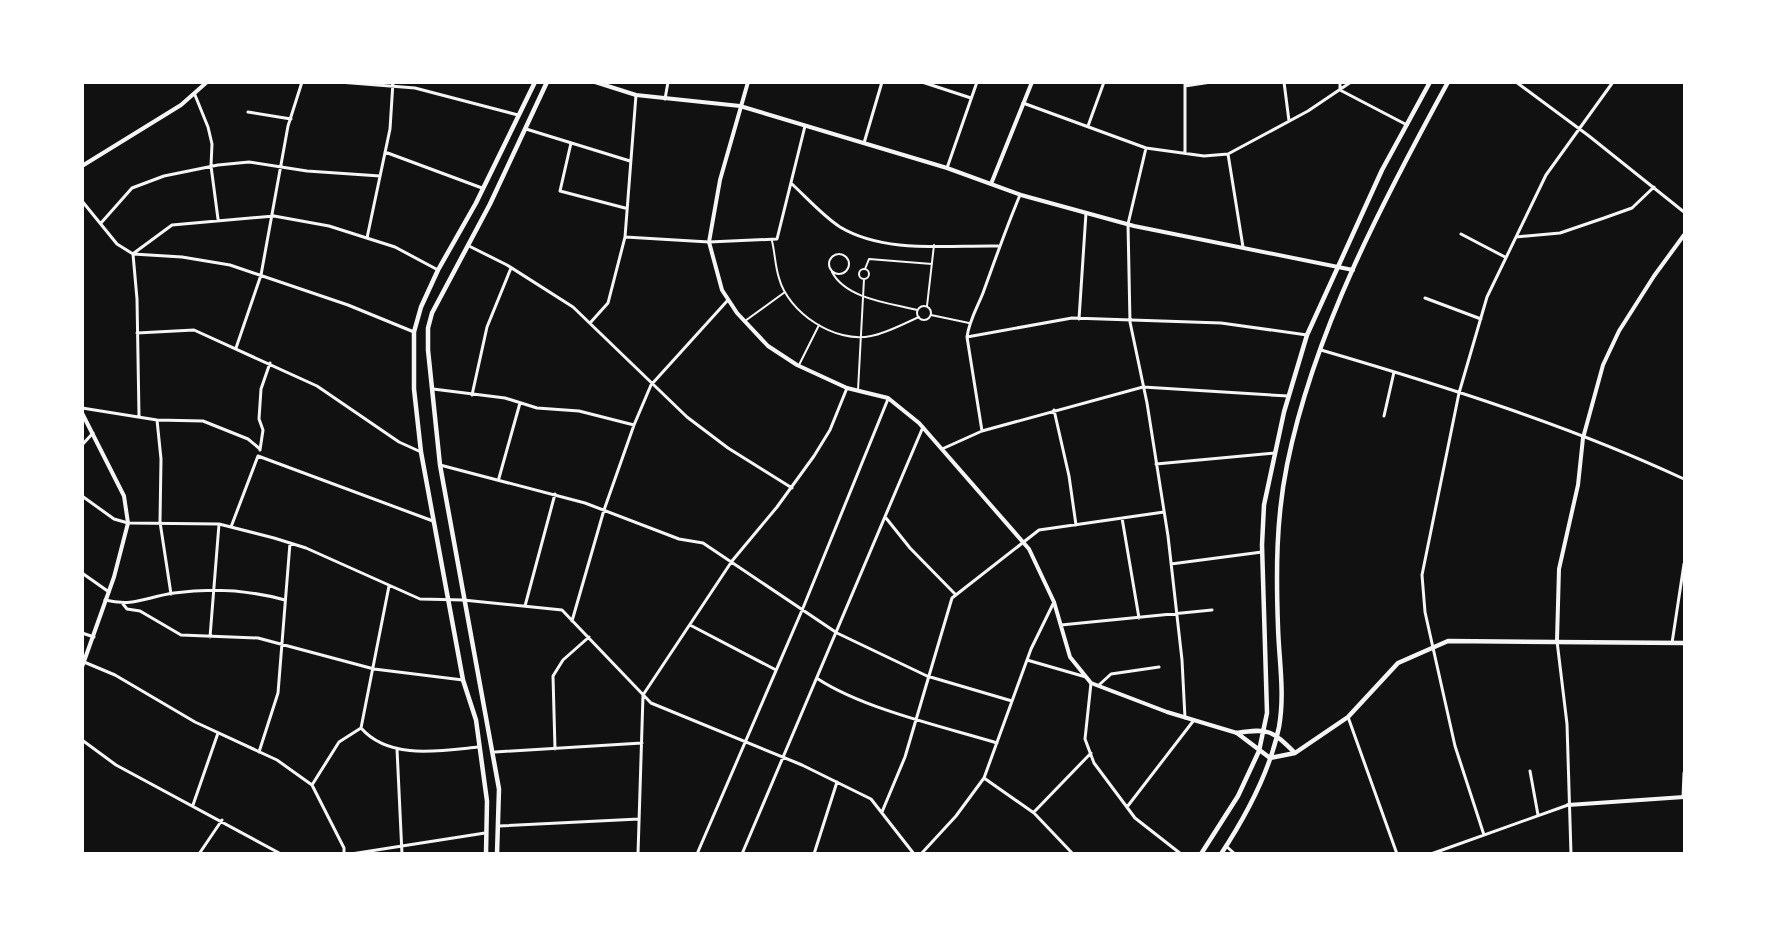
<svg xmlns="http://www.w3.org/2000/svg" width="1767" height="936" viewBox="0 0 1767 936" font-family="Manrope,sans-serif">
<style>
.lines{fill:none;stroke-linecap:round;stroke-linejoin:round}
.pedestrian{stroke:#f5f5f5;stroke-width:2}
.minor{stroke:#f5f5f5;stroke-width:3}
.tertiary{stroke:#f5f5f5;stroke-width:4}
.secondary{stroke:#f5f5f5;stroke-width:4.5}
</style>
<rect width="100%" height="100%" fill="#111"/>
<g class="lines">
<path class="pedestrian" d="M772,241c3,12 3,25 7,37 9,34 56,66 92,58 16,-3 32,-12 48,-19
M829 264a10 10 0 1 1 20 0a10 10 0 1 1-20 0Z
M865,269l4,-10 63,5
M859 274a5 5 0 1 1 10 0a5 5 0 1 1-10 0Z
M832,272c14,27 58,31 85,38
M917 313a7 7 0 1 1 14 0a7 7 0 1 1-14 0Z
M927,306l7,-61
M931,315l38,8
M745,321l40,-29
M799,365l20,-40
M858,390l6,-111"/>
<path class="minor" d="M339,82l76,6 103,27
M922,82l49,16
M1185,82v71
M1284,82l5,39
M1340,82v8l67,35
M1516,82l73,54 95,76
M1185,86l26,-4
M195,95l13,32 4,17 -1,22 7,53
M636,95l-11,142 84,5 68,-3 28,-113
M665,99l3,-17
M1023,103l123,45 58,8 24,-2 80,-43 43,-29
M248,112l43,7
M1088,126l16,-44
M526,129l104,32
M571,143l-11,48 65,17
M864,143l18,-61
M1146,148l-18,76 2,98 17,81 21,133 14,124 3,58
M385,152l97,36
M1228,154l15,93
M947,168l30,-86
M792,184c15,14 31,32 48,43 45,27 108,18 158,19
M82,201l35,43 16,10 49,3 48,8 118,40 66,27
M101,223l31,-35 32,-12 54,-11 31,-3 58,9 73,5
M1461,234l44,23
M1516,237l44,-4 44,-15 28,-10 22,-21
M367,238l23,-109 3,-47
M469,246l38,19 66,42 114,110 41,31 64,40
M134,253l38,-28 102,-9 55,10 66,21 43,23
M133,254l4,45 2,117
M1425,298l56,21
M1079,319l7,-106
M590,323l18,-20 17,-66
M137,333l57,-3 123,56 82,56 22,10
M967,337l105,-19 149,5 86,12
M236,348l25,-73 27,-149 14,-44
M1321,350c123,36 247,75 363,129
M433,389l72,9 32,10 42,3 55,14
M472,395l15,-68 24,-59
M82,408l75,12 46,1 45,18 12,10
M1054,410l15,66 7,49
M1384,416l10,-44
M157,420l4,39 -1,63 11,72
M982,431l-15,-94c2,-16 10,-29 16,-44 12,-33 23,-65 37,-98
M82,445l11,-12
M942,449l40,-18 161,-44 145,9
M260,450l3,-20 -4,-11 2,-30 9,-26
M258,456l175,65
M1156,464l119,-11
M440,465l145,38 94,36 24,4 134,90 90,43 85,25
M499,478l21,-75
M82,496l32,23 14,4 91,1 55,14 32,10 114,51 43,1 99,10 89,93 151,62 69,34 43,55
M886,518l24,30 46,47
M1122,518l17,100
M231,527l27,-71
M1171,564l91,-12
M82,573l27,19
M105,600c29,7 41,-3 69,-7 38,-5 75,-3 111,7
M123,604l4,5 13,2 41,24 77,3 116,31 89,11
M525,606l30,-112
M572,621l32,-111 30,-85 17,-40 77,-85
M690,625l86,45
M1061,625l151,-15
M82,633l12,4
M210,637l9,-113
M1557,641l10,83 4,130
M1672,643l12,-79
M1027,660l59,17
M84,662l31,13 80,47 82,38 35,25 32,63v6
M818,679c46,30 126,48 179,64
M1091,683l-6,56 9,24 41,55 46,36
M1099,685l12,-11 48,-7
M1348,717l49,137
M361,728c28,32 78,23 117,19
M82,740l34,25 165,89
M397,749l5,105
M555,749l-2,-73 10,-16 26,-23
M259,752l19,-59 12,-150
M495,752l147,-9
M1530,771l8,44
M984,778l50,35 39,41
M312,785l27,-43 22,-14 28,-142
M1683,797l1,-24
M193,805l25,-72
M1127,807l67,-87
M882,812l23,-55 47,-159 87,-68 125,-18
M1034,812l57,-59
M499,826l140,-7
M1484,835l-29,-89 -30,-134 -3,-37 37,-182 28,-96 59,-122 67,-93
M1226,846l9,8
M199,854l23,-34
M351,854l134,-21
M638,854l5,-159 89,-134 45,-54 37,-51 16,-26 17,-42
M697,854l106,-246 85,-209
M742,854l181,-427
M814,854l23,-72
M921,854l35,-38 28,-38 47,-129 23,-47
M1431,854l137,-49"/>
<path class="tertiary" d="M595,82l41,13 104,11 207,62 74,27 113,31 219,44
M748,82l-28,98 -11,62 13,48 15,23 31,33 29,19 50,23 41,10 31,25 110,126 25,53 16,55 21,26 76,29 70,21
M82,166l99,-61 26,-23
M991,184l41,-102
M82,413l42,83 4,27 -14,54 -32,90
M1557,640l2,-71 19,-84 5,-47 20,-73 16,-34 35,-55 30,-41
M1568,805l116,-8
M82,853l2,1"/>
<path class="secondary" d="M1237,733l33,25 25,-5 53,-36 50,-54 50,-22 236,2
M1237,733c31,-5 35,-3 58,20
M486,854l1,-53 -11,-81 -13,-40 -42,-228 -7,-63v-57l7,-25 17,-37 38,-67 59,-121
M497,854l2,-65 -59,-324 -12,-115v-22l4,-15 58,-109 57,-122
M1201,854l37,-58 21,-45 8,-38 -5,-168 2,-40 20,-93 23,-77 75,-165 48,-88
M1221,854c25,-38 49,-83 58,-127 6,-34 0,-66 -1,-100 -2,-55 -2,-108 9,-162 27,-134 96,-264 161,-383"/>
</g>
<rect width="1767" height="936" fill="none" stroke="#ffffff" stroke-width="168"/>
</svg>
